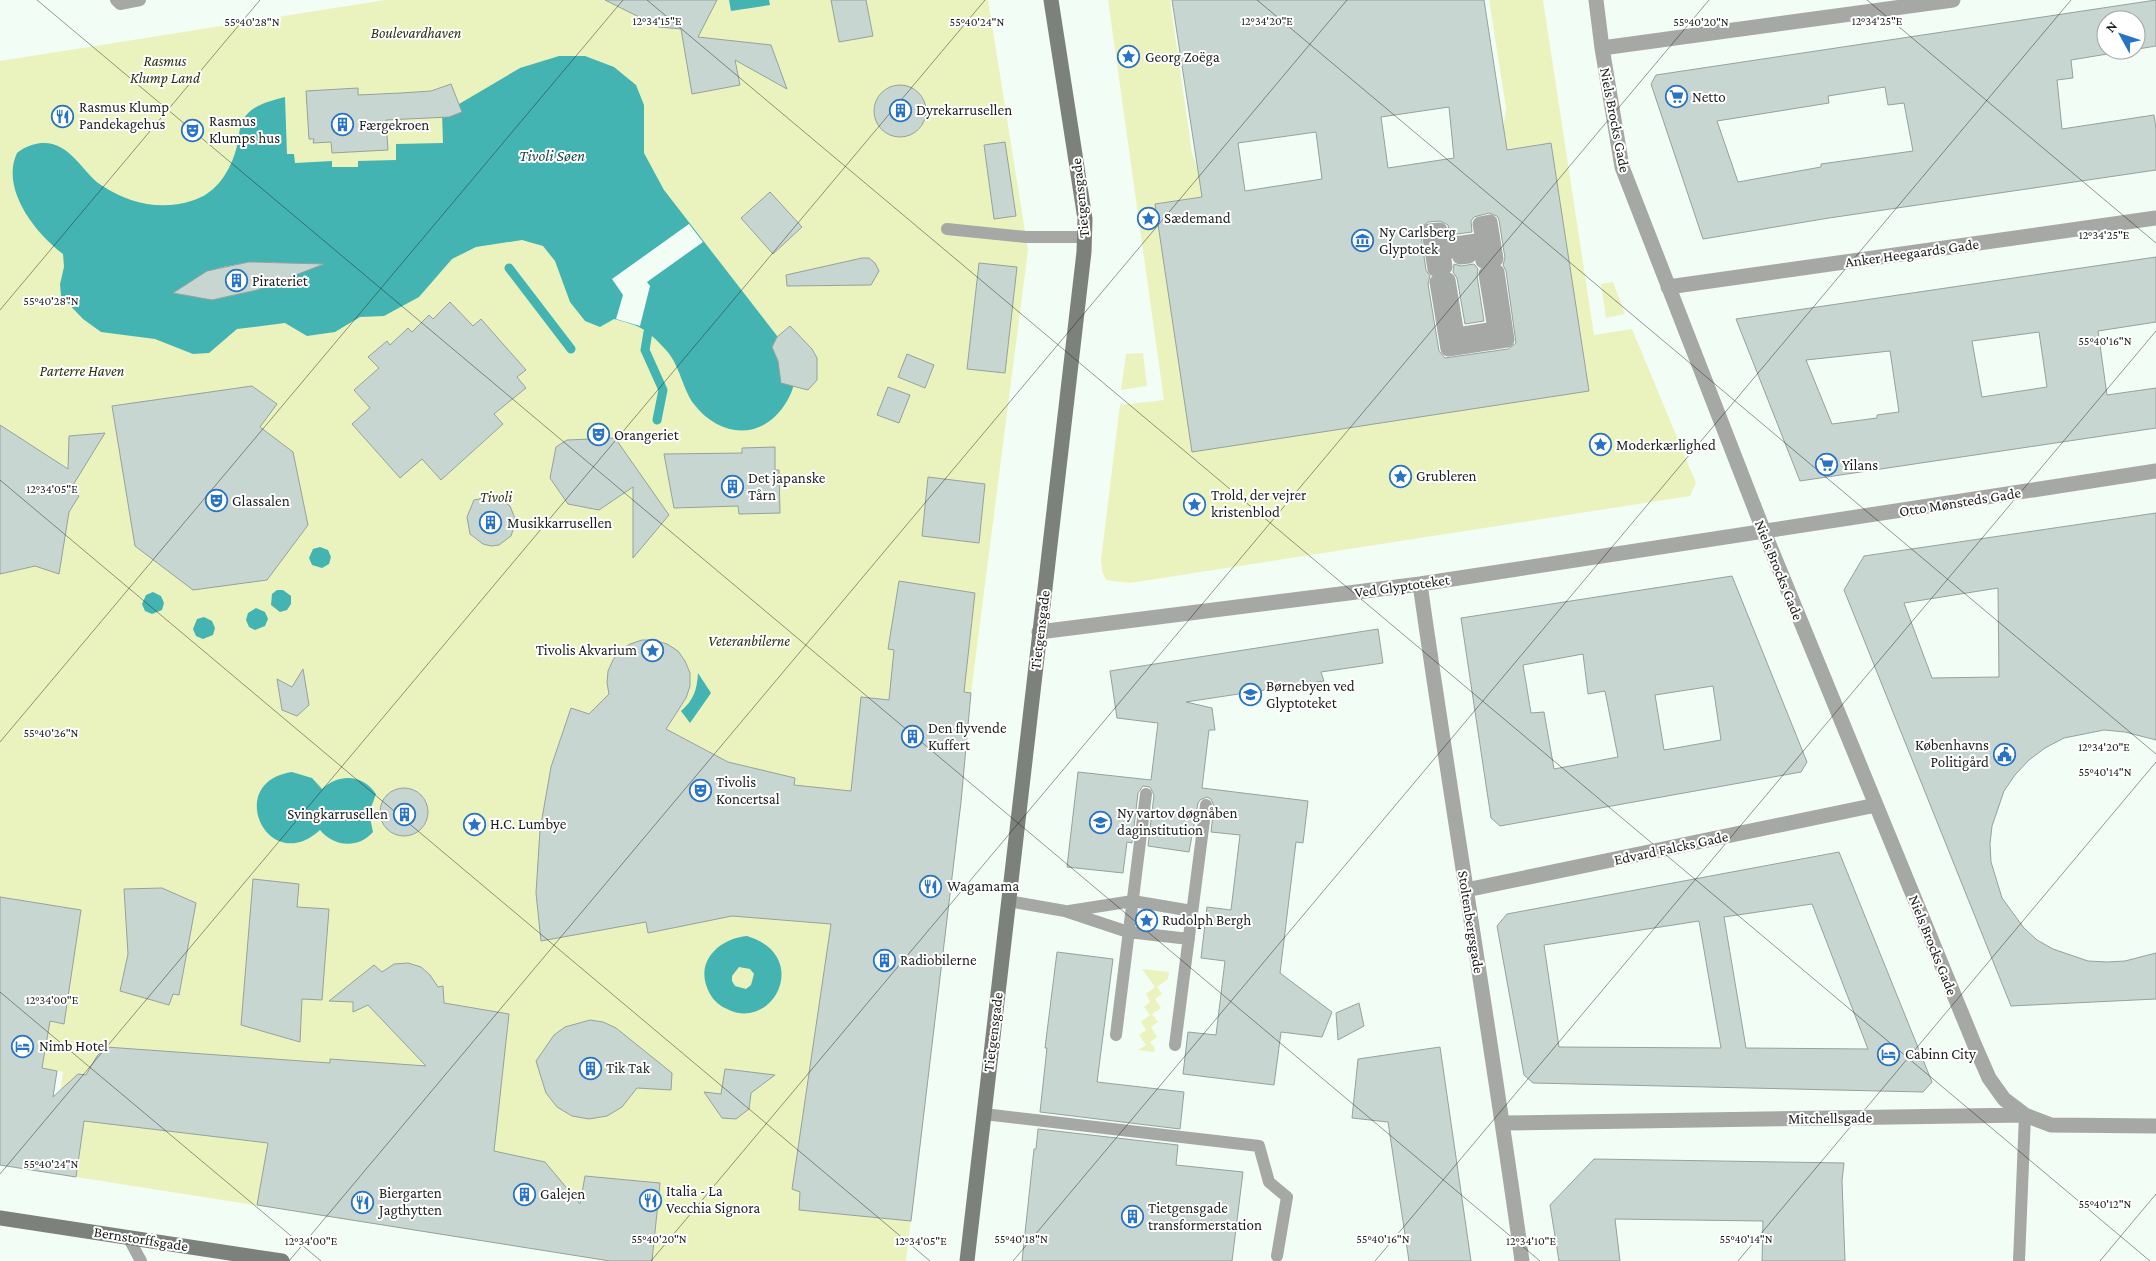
<svg xmlns="http://www.w3.org/2000/svg" width="2156" height="1261" viewBox="0 0 2156 1261" font-family="'Crimson Pro',serif">
<style>
.green{fill:#eaf3bd}
.water{fill:#44b4b2;fill-rule:evenodd}
.pier{fill:#f2fdf5}
.lines{fill:none;stroke-linecap:round;stroke-linejoin:round}
.stream{stroke:#44b4b2;stroke-width:9}
.building{fill:#c8d6d1;stroke:#94a29d;fill-rule:evenodd}
.lane{stroke:#a5a8a4;stroke-width:12}
.street{stroke:#a5a8a4;stroke-width:15}
.secondary{stroke:#7d817b;stroke-width:15}
.ticks{fill:none;stroke:#1b1f1c;stroke-width:1;stroke-opacity:0.45}
.labels{text-anchor:middle;stroke-width:4;stroke-linejoin:round;paint-order:stroke}
.park-label{font-size:15px;font-style:italic;fill:#2e3110;stroke:#fff}
.poi-label{font-size:15px;fill:#1b1f1c;stroke:#fff;text-anchor:start}
.street-label{font-size:15px;fill:#1b1f1c;stroke:#fff}
.water-label{font-size:16px;font-style:italic;fill:#184948;stroke:#fff}
.ticks-label{font-size:12px;text-anchor:middle;fill:#1b1f1c;stroke:#fff;stroke-width:4;stroke-linejoin:round;paint-order:stroke}
</style>
<rect width="100%" height="100%" fill="#f2fdf5"/>
<path class="green" d="M385,0h603l40,250 -57,443 -10,109 -55,459h-296l-547,-86 -5,-68 5,-35 -21,-4 8,-47 14,2 17,-113 -81,-13v-836z
M1108,0h62l22,153 15,43 -52,8 29,192 404,-5 -37,-247 -51,7 6,-43 -17,-108h54l51,335 38,-6 64,154 -6,13 -560,87 -24,-3 -4,-9 -1,-11 19,-155 44,-5z
M1613,282l12,32 -19,4 -5,-34z
M1143,353l4,33 -26,4 5,-36z
M1142,969l27,3 -1,7 -11,8 5,7 -7,5 6,9 -9,6 6,8 -7,5 6,10 -7,5 5,6 -1,4 -16,-2 8,-5 -7,-10 7,-5 -5,-8 9,-7 -6,-8 6,-5 -4,-8 9,-7z"/>
<path class="water" d="M729,0h40l1,5 -39,6z
M559,56h26l29,11 22,18 8,20v48l20,37 124,160c6,22 11,30 -1,51 -23,40 -67,38 -94,2 -11,-16 -14,-40 -28,-54 -19,-21 -25,-23 -51,-30l-14,8 -15,-6 -15,-19 -15,-41 -12,-15 -21,-6 -46,7 -24,12 -33,38 -35,19 -24,1 -25,15 -28,4 -22,-13 -48,6 -28,24 -16,1 -38,-15 -54,-7 -18,-13 -22,-23 -1,-12 4,-17 -1,-13c-27,-20 -63,-65 -46,-101 7,-6 16,-9 24,-10 29,-2 40,28 60,42 27,18 59,26 90,16 26,-7 40,-31 46,-55 2,-8 2,-19 6,-26 8,-15 27,-19 42,-23l2,57h7l1,9 37,-2v6h26v-6l38,-1v-16l47,-1 -1,-29 78,-46zM249,262h25l25,6 -114,22c16,-22 40,-23 64,-28z
M320,547l8,3 3,7 -2,7 -7,4 -10,-3 -3,-7 4,-9z
M277,590h6l8,6v8l-4,6 -7,2 -9,-7 1,-11z
M153,592l8,4 3,7 -2,7 -10,4 -7,-3 -3,-7 4,-9z
M256,608l9,4 3,7 -3,7 -10,4 -6,-3 -3,-7 2,-7z
M204,617l8,4 3,7 -2,7 -10,4 -7,-3 -3,-7 4,-10z
M698,673l13,20 -21,30 -9,-12c13,-11 16,-22 17,-38z
M292,772l20,6 10,11c17,-16 41,-15 54,5l-7,19 4,19c-15,17 -39,15 -53,-2 -52,48 -97,-48 -28,-58z
M747,936c66,20 25,97 -20,73 -7,-3 -13,-8 -17,-15 -17,-30 7,-55 37,-58zM739,967l11,2 4,5 -3,11 -5,4 -11,-3 -3,-5v-5z"/>
<path class="pier" d="M689,224l14,18 -56,40 3,4 -10,40 -24,-7 7,-24 -11,-16z"/>
<g class="lines">
<path class="stream" d="M509,268l62,81
M648,332l-3,18 18,40 -6,30"/>
</g>
<path class="building" d="M605,0h112l-19,37 73,8 16,44 -52,-29 5,25 -48,9 -11,-65 -22,-2z
M831,0h35l7,36 -34,6z
M1172,0h312l23,150 44,-7 38,248 -397,61 -37,-248 47,-7zM1449,107l5,51 -66,10 -7,-51zM1316,132l6,47 -77,12 -7,-48zM1489,213l8,3 2,4 6,38 -2,7 3,6 10,72 -8,6 -63,9 -6,-7 -11,-67 2,-8 -4,-6 -6,-42 8,-6 12,-1 8,4 2,10 22,-3 -1,-11 3,-4z
M2156,0v46l-85,14 2,18 -16,2 5,49 92,-14 2,14v41l-327,48 -126,21 -52,-155 5,-9zM2106,20h30v30h-30zM1885,87l3,18 16,-2 9,48 -92,13v3l-83,15 -21,-61 112,-18 -1,-7z
M451,84l11,28 -13,5 -63,3 2,30 -56,3 -1,-11 -18,1 1,-4h-5l-3,-48 52,-3v7l43,-2 30,-2z
M874 111a26 26 0 1 1 52 0a26 26 0 1 1-52 0Z
M1005,142l11,74 -22,3 -10,-74z
M770,192l32,35 -29,27 -32,-36z
M2156,257v65l-58,9 9,64 49,-7v40l-356,53 -64,-162zM2039,332l8,55 -65,10 -10,-56zM1890,351l9,61 -22,3v3l-45,6 -26,-64z
M862,258h7l6,5 4,8 -8,14 -84,1 -1,-11z
M249,262l75,2 -67,26 -45,10 -39,-7 34,-22z
M979,263l38,4 -12,106 -38,-4z
M1454,264l7,2 13,-2 4,5 -1,7 7,45 -19,3 -8,-46 -4,-6z
M450,302l23,24 8,-7 45,51 -9,7 9,11 -32,26 9,10 -62,56 -19,-21 -22,19 -48,-54 18,-16 -16,-18 25,-22 -11,-11 19,-16 3,4 18,-17 4,4 17,-17 4,4z
M790,326l22,23 5,9v22l-9,10 -27,-7 -3,-22 -6,-14 5,-10z
M907,354l27,11 -9,23 -27,-11z
M252,386l25,18 -17,23 33,25 15,73 -41,55 -74,10 -58,-44 -23,-140z
M888,387l22,8 -11,28 -22,-8z
M0,425l68,44 1,-33 36,-3 -35,57 9,6 -10,16 -10,62 -24,-8 -35,8z
M615,438l54,77 -36,43v-71l-34,23 -31,-6 -18,-26 6,-31 11,-7z
M775,447v23h4l1,43 -41,1 -1,-8 -64,2 -10,-54 78,-1v-5z
M928,477l57,7 -6,59 -57,-7z
M490,497l8,1 12,8 6,15 -5,15 -12,9 -8,1 -8,-2 -13,-10 -3,-17 7,-17z
M2156,513v227l-31,-8 -21,-2 -40,8 -19,10 -16,12 -14,15 -11,16 -12,35 -2,18 1,18 11,36 22,30 13,12 16,9 35,12 19,1 18,-1 31,-8v46l-145,7 -167,-416 20,-34zM1998,588l1,89 -67,1 -28,-75z
M1732,576l75,186 -6,10 -301,54 -9,-8 -30,-200zM1583,654l5,40 17,-3 13,66 -64,12 -10,-57 -13,1 -8,-48zM1713,686l8,54 -57,10 -9,-55z
M899,581l76,12 -11,99 7,1 -10,109 -50,419 -112,-11 1,-18 -8,-3 39,-265 -99,-8 -84,17 -2,-11 -105,19 -5,-48 4,-63 11,-63 20,-59 18,6 20,-20 -2,-11 1,-12 5,-11 7,-9 10,-7 12,-4h12l13,4 11,7 7,10 5,12v13l-4,12 -20,31 62,33 67,16 -1,7 57,6 10,-94 28,3 5,-50 -6,-1z
M1378,629l5,34 -62,9 3,9 -138,21 26,6 3,22h-6l-7,58 106,13 -5,42 -7,-1 -16,131 52,39 -10,25 -41,-5 -7,53 -91,-11 5,-42 28,3 9,-74 -24,-3 6,-51 24,3 9,-75 -29,-3 3,-26 -3,-7 -4,-2 -7,3 -2,3 -9,49 -41,-6 6,-51 -4,-8 -7,-1 -5,7 -6,50 -5,-1 -4,31 -56,-6 11,-95 73,8 7,-57 -41,-5 -7,-47z
M303,669l6,36 -12,11 -15,-6 -5,-31 15,8z
M380 812a24 24 0 1 1 48 0a24 24 0 1 1-48 0Z
M1839,852l93,230 -9,10 -390,-9 -9,-8 -27,-149 10,-12zM1812,904l56,145 -122,-1 -22,-131zM1699,921l22,127 -162,-1 -15,-102z
M253,879l46,5 -2,23 32,2 -7,91 -20,-1 -2,43 -59,-17z
M162,888l34,15 -17,92 -6,-1 -4,11 -49,-14 8,-37 -4,-65z
M0,897l81,13 -17,114 -14,-3 -8,47 15,3 -4,26 25,-23 8,1 11,-19 9,-9 224,16v-4l96,7 -58,-61 -15,7v-10l-24,-1 45,-36 8,7 12,-8 14,-1 13,4 9,8 8,12 5,-1 1,17 65,11 -15,137 51,11 35,42 5,-28 75,7 -8,78h-42l-353,-56 11,-62 -184,-22 -8,56 -76,-12z
M1057,952l56,7 -16,123 87,10 -4,37 -140,-17 7,-64h-2z
M1359,1003l5,23 -26,14 -2,-27z
M590,1020l13,2 13,6 56,45 -1,17 -34,-2 -15,19 -15,9 -18,3 -17,-3 -15,-9 -11,-14 -10,-32 18,-26 11,-8z
M1440,1047l31,214h-62l-21,-139 -36,-4 6,-59z
M725,1069l50,6 -24,18 -2,16 -13,10 -14,-1 -18,-26 17,2z
M1038,1129l140,16 -2,20 67,7 -11,89h-210l12,-112h2z
M1594,1159l250,4 -2,18 3,80h-83l1,-40 -148,-2 5,42h-61l-9,-56z"/>
<g class="lines">
<path class="lane" d="M116,0l4,4 20,-4
M947,229l79,8h59
M1008,901l57,10 63,21 61,7
M1069,911l64,-10 59,10
M1116,1035l30,-241
M1175,1045l31,-240
M984,1114l275,32 10,36 18,15 -10,59
M128,1237l13,24
M2019,1261l6,-146"/>
<path class="street" d="M1596,0l6,48 20,119 142,365 211,514 14,32 15,21 21,16
M1602,48l351,-48
M1490,222l6,37 -13,2 -2,-13 -13,2 1,6 -9,1v-7l-17,2 2,15 -10,2 -6,-38 11,-1 2,16 41,-6 -3,-16z
M1497,272l10,68 -59,9 -11,-67 11,-2 9,55 38,-6 -9,-55z
M1668,287l488,-69
M1420,584c32,226 71,451 102,677
M1039,632l381,-48 736,-113
M1466,890l410,-85
M1503,1123l522,-8 26,10 105,1"/>
<path class="secondary" d="M0,1218l282,43
M967,1261l117,-1009 1,-33 -34,-219"/>
</g>
<path class="ticks" d="M37,0l1503,1261M647,0l1503,1261M1257,0l899,754M1867,0l289,243M0,310l260,-310M0,480l930,781M0,742l623,-742M0,992l321,269M0,1174l985,-1174M289,1261l1058,-1261M651,1261l1058,-1261M1013,1261l1058,-1261M1375,1261l781,-930M1738,1261l418,-499M2100,1261l56,-67"/>
<defs>
<symbol id="sight-ring" viewBox="-11 -11 22 22"><circle r="9.5" fill="#fff" stroke="#2873c3" stroke-width="1.5"/><path d="M0-6L1.8-2.2L6-1.7L2.9 1.2L3.7 5.4L0 3.3L-3.7 5.4L-2.9 1.2L-6-1.7L-1.8-2.2Z" fill="#2873c3"/></symbol>
<symbol id="supermarket-ring" viewBox="-11 -11 22 22"><circle r="9.5" fill="#fff" stroke="#2873c3" stroke-width="1.5"/><path d="M-6-5.5h2.5l.6 2H6L4.5 2H-2.5L-4.4-4H-6ZM-1.5 3.2a1.3 1.3 0 1 0 .1 0ZM3 3.2a1.3 1.3 0 1 0 .1 0Z" fill="#2873c3"/></symbol>
<symbol id="building-ring" viewBox="-11 -11 22 22"><circle r="9.5" fill="#fff" stroke="#2873c3" stroke-width="1.5"/><path d="M-4-6H4V6H1V3H-1V6H-4ZM-2.5-4.3h1.7v1.8h-1.7ZM.8-4.3h1.7v1.8H.8ZM-2.5-1h1.7V.8h-1.7ZM.8-1h1.7V.8H.8Z" fill="#2873c3"/></symbol>
<symbol id="restaurant-ring" viewBox="-11 -11 22 22"><circle r="9.5" fill="#fff" stroke="#2873c3" stroke-width="1.5"/><path d="M-5-6h1v4h1v-4h1v4h1v-4h1v5L-1.5 .5V6h-2V.5L-5-1ZM5-6V6H3V1.5H1.5Q1.5-4 5-6Z" fill="#2873c3"/></symbol>
<symbol id="theatre-ring" viewBox="-11 -11 22 22"><circle r="9.5" fill="#fff" stroke="#2873c3" stroke-width="1.5"/><path d="M-5-5.5Q0-4 5-5.5V0Q5 5 0 6Q-5 5-5 0ZM-3.3-2.5H-1v1.5H-3.3ZM1-2.5H3.3v1.5H1ZM-2.8 1Q0 5.5 2.8 1Z" fill="#2873c3"/></symbol>
<symbol id="museum-ring" viewBox="-11 -11 22 22"><circle r="9.5" fill="#fff" stroke="#2873c3" stroke-width="1.5"/><path d="M0-6L6-3V-2H-6V-3ZM-5-1h2V3h-2ZM-1-1h2V3h-2ZM3-1h2V3H3ZM-6 4H6V6H-6Z" fill="#2873c3"/></symbol>
<symbol id="school-ring" viewBox="-11 -11 22 22"><circle r="9.5" fill="#fff" stroke="#2873c3" stroke-width="1.5"/><path d="M0-5L7-2L0 1L-7-2ZM-4 1L0 2.5L4 1V4Q0 6-4 4Z" fill="#2873c3"/></symbol>
<symbol id="civic-ring" viewBox="-11 -11 22 22"><circle r="9.5" fill="#fff" stroke="#2873c3" stroke-width="1.5"/><path d="M-.6-6.5H3V-4.5H.6V-3L4-1V1h2V6H-6V1h2V-1L-.6-3ZM-1.2 2.5V6h2.4V2.5Z" fill="#2873c3"/></symbol>
<symbol id="hotel-ring" viewBox="-11 -11 22 22"><circle r="9.5" fill="#fff" stroke="#2873c3" stroke-width="1.5"/><path d="M-6-4.5h1.5V1H6V5H4.5V3h-9V5H-6ZM-4 0a1.8 1.8 0 1 1 3.6 0ZM.5 0V-2.5h3Q6-2.5 6 0Z" fill="#2873c3"/></symbol>
</defs>
<g fill-rule="evenodd">
<use href="#sight-ring" x="1116" y="44" width="25" height="25"/>
<use href="#supermarket-ring" x="1664" y="84" width="25" height="25"/>
<use href="#building-ring" x="888" y="98" width="25" height="25"/>
<use href="#restaurant-ring" x="50" y="104" width="25" height="25"/>
<use href="#building-ring" x="330" y="112" width="25" height="25"/>
<use href="#theatre-ring" x="180" y="118" width="25" height="25"/>
<use href="#sight-ring" x="1136" y="206" width="25" height="25"/>
<use href="#museum-ring" x="1350" y="228" width="25" height="25"/>
<use href="#building-ring" x="224" y="268" width="25" height="25"/>
<use href="#theatre-ring" x="586" y="422" width="25" height="25"/>
<use href="#sight-ring" x="1588" y="432" width="25" height="25"/>
<use href="#supermarket-ring" x="1814" y="452" width="25" height="25"/>
<use href="#sight-ring" x="1388" y="464" width="25" height="25"/>
<use href="#building-ring" x="720" y="474" width="25" height="25"/>
<use href="#theatre-ring" x="204" y="488" width="25" height="25"/>
<use href="#sight-ring" x="1182" y="492" width="25" height="25"/>
<use href="#building-ring" x="478" y="510" width="25" height="25"/>
<use href="#sight-ring" x="640" y="638" width="25" height="25"/>
<use href="#school-ring" x="1238" y="682" width="25" height="25"/>
<use href="#building-ring" x="900" y="724" width="25" height="25"/>
<use href="#civic-ring" x="1992" y="742" width="25" height="25"/>
<use href="#theatre-ring" x="688" y="778" width="25" height="25"/>
<use href="#building-ring" x="392" y="802" width="25" height="25"/>
<use href="#school-ring" x="1088" y="810" width="25" height="25"/>
<use href="#sight-ring" x="462" y="812" width="25" height="25"/>
<use href="#restaurant-ring" x="918" y="874" width="25" height="25"/>
<use href="#sight-ring" x="1134" y="908" width="25" height="25"/>
<use href="#building-ring" x="872" y="948" width="25" height="25"/>
<use href="#hotel-ring" x="10" y="1034" width="25" height="25"/>
<use href="#hotel-ring" x="1876" y="1042" width="25" height="25"/>
<use href="#building-ring" x="578" y="1056" width="25" height="25"/>
<use href="#building-ring" x="512" y="1182" width="25" height="25"/>
<use href="#restaurant-ring" x="638" y="1188" width="25" height="25"/>
<use href="#restaurant-ring" x="350" y="1190" width="25" height="25"/>
<use href="#building-ring" x="1120" y="1204" width="25" height="25"/>
</g>
<g class="labels">
<g class="park-label">
<text x="416" y="38">Boulevardhaven</text>
<text x="165" y="66">Rasmus<tspan x="165" dy="17">Klump Land</tspan></text>
<text x="82" y="376">Parterre Haven</text>
<text x="496" y="502">Tivoli</text>
<text x="749" y="646">Veteranbilerne</text>
</g>
<g class="poi-label">
<text x="1145" y="62">Georg Zoëga</text>
<text x="1692" y="102">Netto</text>
<text x="79" y="112">Rasmus Klump<tspan x="79" dy="17">Pandekagehus</tspan></text>
<text x="916" y="115">Dyrekarrusellen</text>
<text x="209" y="126">Rasmus<tspan x="209" dy="17">Klumps hus</tspan></text>
<text x="359" y="130">Færgekroen</text>
<text x="1164" y="223">Sædemand</text>
<text x="1379" y="237">Ny Carlsberg<tspan x="1379" dy="17">Glyptotek</tspan></text>
<text x="252" y="286">Pirateriet</text>
<text x="614" y="440">Orangeriet</text>
<text x="1616" y="450">Moderkærlighed</text>
<text x="1842" y="470">Yilans</text>
<text x="1416" y="481">Grubleren</text>
<text x="748" y="483">Det japanske<tspan x="748" dy="17">Tårn</tspan></text>
<text x="1211" y="500">Trold, der vejrer<tspan x="1211" dy="17">kristenblod</tspan></text>
<text x="232" y="506">Glassalen</text>
<text x="507" y="528">Musikkarrusellen</text>
<text x="637" y="655" text-anchor="end">Tivolis Akvarium</text>
<text x="1266" y="691">Børnebyen ved<tspan x="1266" dy="17">Glyptoteket</tspan></text>
<text x="928" y="733">Den flyvende<tspan x="928" dy="17">Kuffert</tspan></text>
<text x="1989" y="750" text-anchor="end">Københavns<tspan x="1989" dy="17">Politigård</tspan></text>
<text x="716" y="787">Tivolis<tspan x="716" dy="17">Koncertsal</tspan></text>
<text x="1117" y="818">Ny vartov døgnåben<tspan x="1117" dy="17">daginstitution</tspan></text>
<text x="388" y="819" text-anchor="end">Svingkarrusellen</text>
<text x="490" y="829">H.C. Lumbye</text>
<text x="947" y="891">Wagamama</text>
<text x="1162" y="925">Rudolph Bergh</text>
<text x="900" y="965">Radiobilerne</text>
<text x="39" y="1051">Nimb Hotel</text>
<text x="1905" y="1059">Cabinn City</text>
<text x="606" y="1073">Tik Tak</text>
<text x="666" y="1196">Italia - La<tspan x="666" dy="17">Vecchia Signora</tspan></text>
<text x="379" y="1198">Biergarten<tspan x="379" dy="17">Jagthytten</tspan></text>
<text x="540" y="1199">Galejen</text>
<text x="1148" y="1213">Tietgensgade<tspan x="1148" dy="17">transformerstation</tspan></text>
</g>
<g class="street-label">
<text transform="translate(1615 120) rotate(79)" y="5">Niels Brocks Gade</text>
<text transform="translate(1080 198) rotate(-96)" y="5">Tietgensgade</text>
<text transform="translate(1912 253) rotate(-8)" y="5">Anker Heegaards Gade</text>
<text transform="translate(1960 502) rotate(-9)" y="5">Otto Mønsteds Gade</text>
<text transform="translate(1779 570) rotate(68)" y="5">Niels Brocks Gade</text>
<text transform="translate(1402 586) rotate(-8)" y="5">Ved Glyptoteket</text>
<text transform="translate(1040 630) rotate(-83)" y="5">Tietgensgade</text>
<text transform="translate(1671 848) rotate(-12)" y="5">Edvard Falcks Gade</text>
<text transform="translate(1471 922) rotate(81)" y="5">Stoltenbergsgade</text>
<text transform="translate(1933 945) rotate(68)" y="5">Niels Brocks Gade</text>
<text transform="translate(993 1032) rotate(-83)" y="5">Tietgensgade</text>
<text transform="translate(1830 1118) rotate(-1)" y="5">Mitchellsgade</text>
<text transform="translate(141 1239) rotate(9)" y="5">Bernstorffsgade</text>
</g>
<g class="water-label">
<text x="552" y="161">Tivoli Søen</text>
</g>
</g>
<g class="ticks-label">
<text x="1877" y="25">12°34'25"E</text>
<text x="657" y="25">12°34'15"E</text>
<text x="1267" y="25">12°34'20"E</text>
<text x="252" y="26">55°40'28"N</text>
<text x="977" y="26">55°40'24"N</text>
<text x="1701" y="26">55°40'20"N</text>
<text x="2104" y="239">12°34'25"E</text>
<text x="51" y="305">55°40'28"N</text>
<text x="2105" y="345">55°40'16"N</text>
<text x="52" y="493">12°34'05"E</text>
<text x="51" y="737">55°40'26"N</text>
<text x="2104" y="751">12°34'20"E</text>
<text x="2105" y="776">55°40'14"N</text>
<text x="52" y="1004">12°34'00"E</text>
<text x="51" y="1168">55°40'24"N</text>
<text x="2105" y="1208">55°40'12"N</text>
<text x="659" y="1243">55°40'20"N</text>
<text x="1021" y="1243">55°40'18"N</text>
<text x="1383" y="1243">55°40'16"N</text>
<text x="1746" y="1243">55°40'14"N</text>
<text x="311" y="1245">12°34'00"E</text>
<text x="921" y="1245">12°34'05"E</text>
<text x="1531" y="1245">12°34'10"E</text>
</g>
<g transform="translate(2121 35) rotate(310)"><circle r="24" fill="#ffffff" stroke="#a4a5a4"/>
<path d="M0-4L9 19L0 12L-9 19Z" fill="#2873c3"/>
<text y="-8" font-size="14" font-weight="bold" text-anchor="middle" fill="#1b1f1c">N</text>
</g>
</svg>
